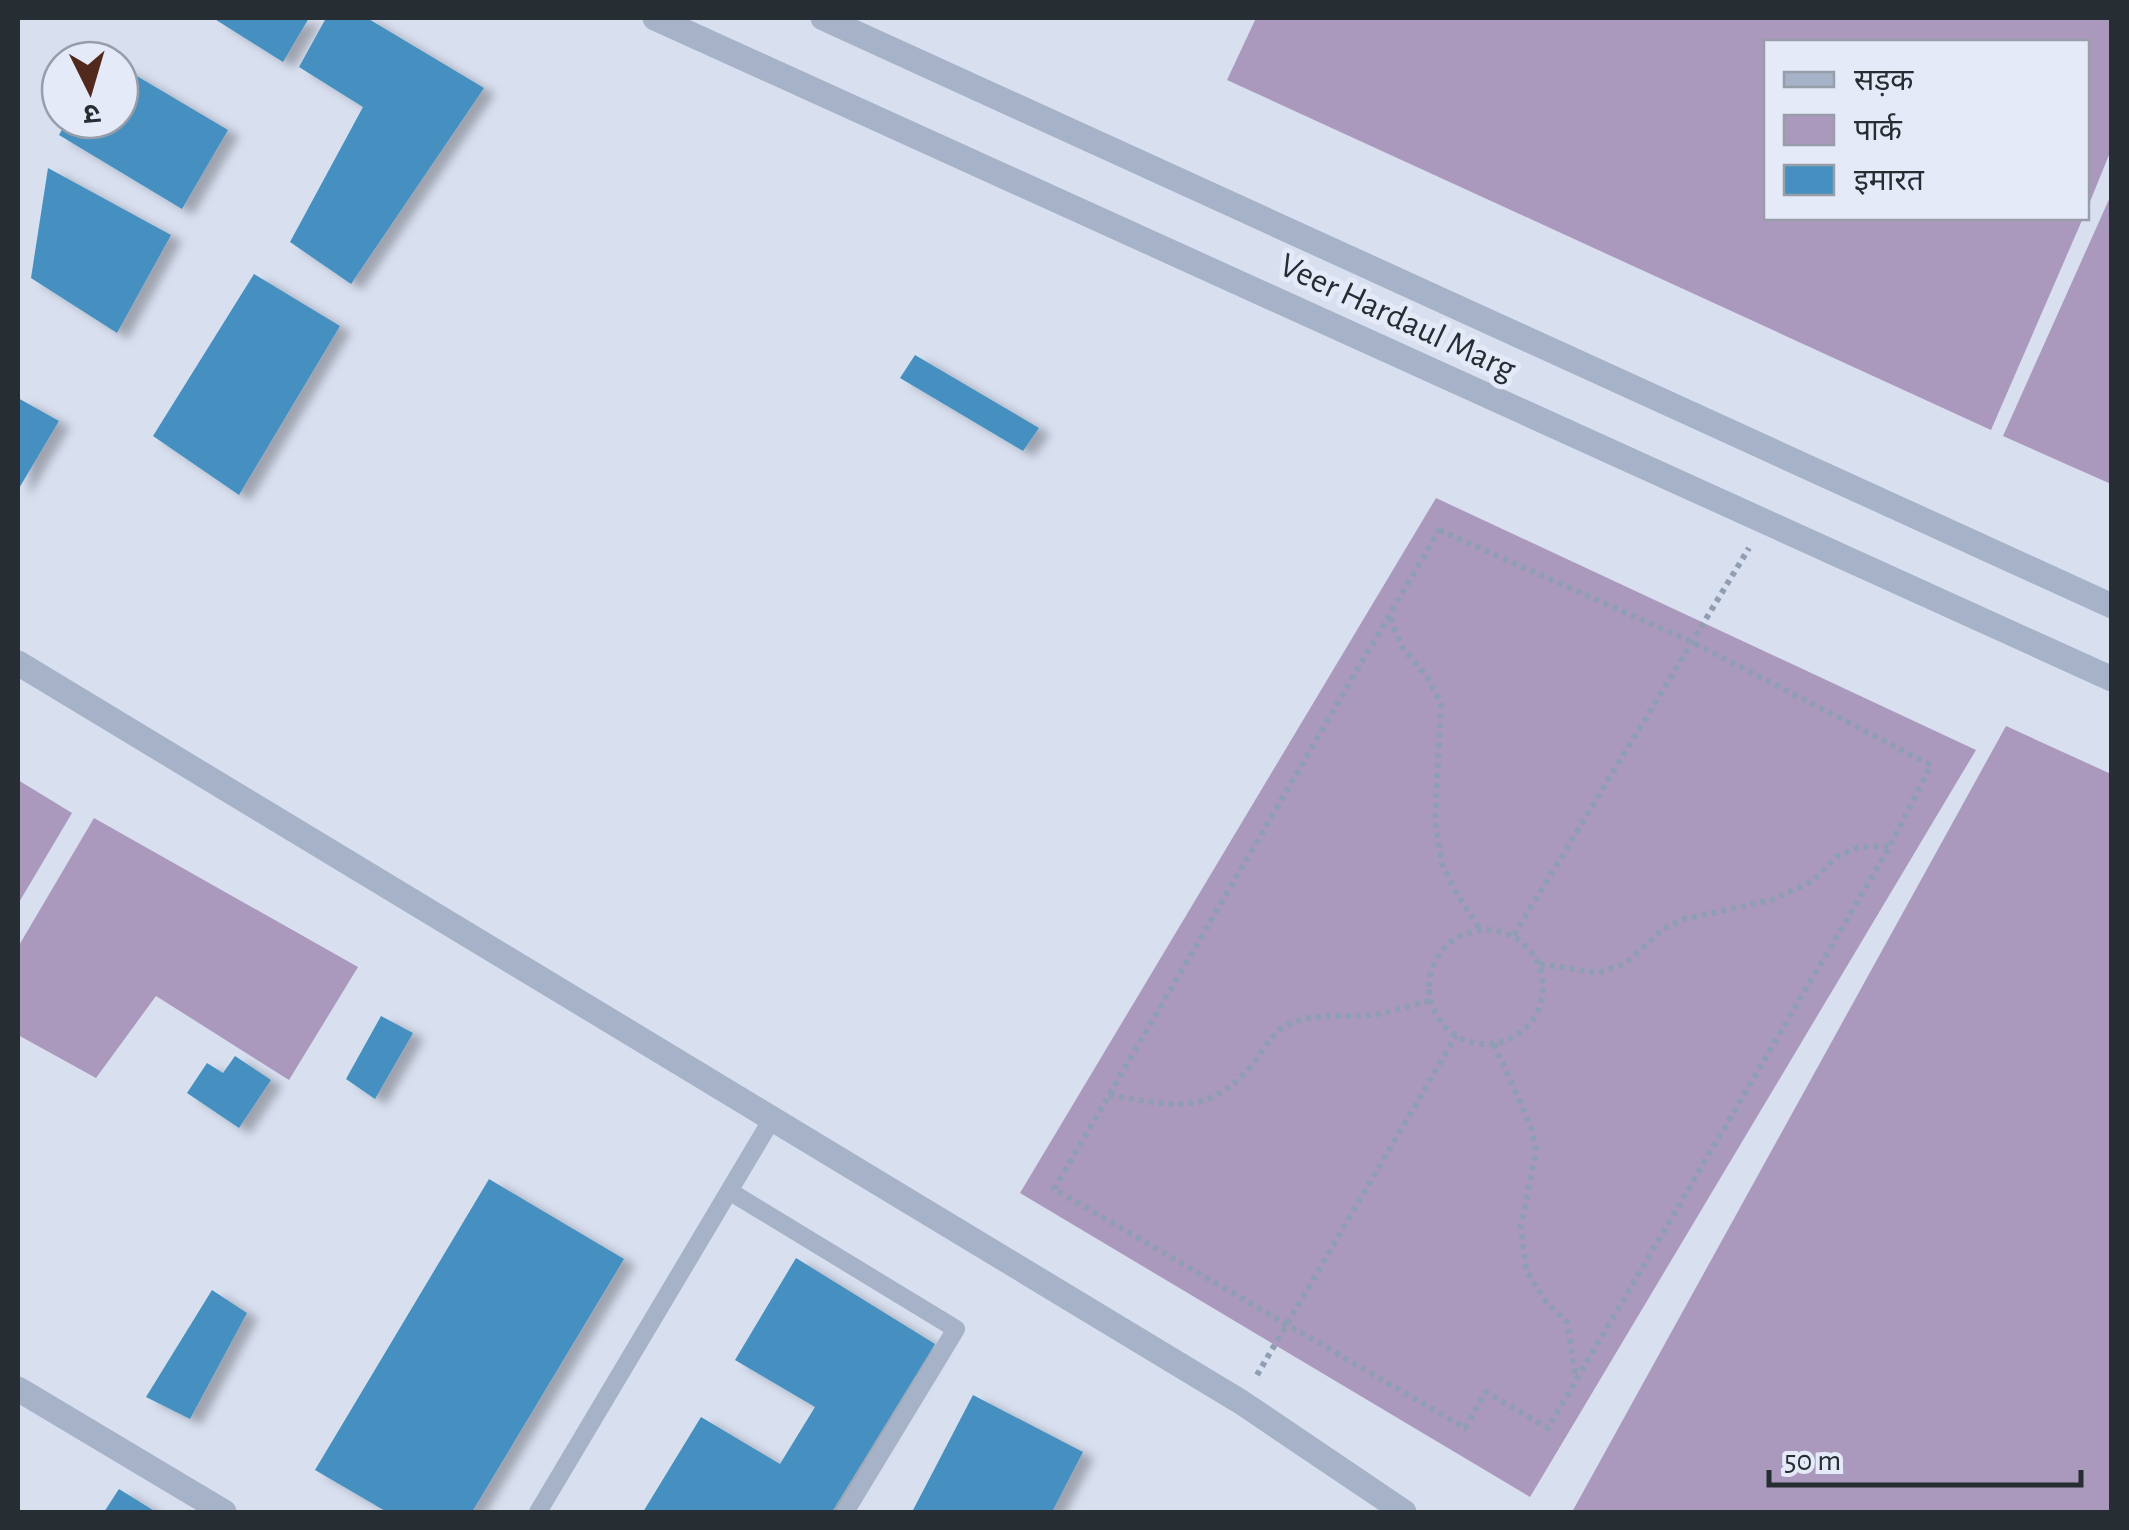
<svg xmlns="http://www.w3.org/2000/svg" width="2129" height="1530" viewBox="0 0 2129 1530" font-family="'Alegreya Sans','Noto Sans Devanagari',sans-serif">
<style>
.green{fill:#ab99bd}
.building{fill:#4590c0;filter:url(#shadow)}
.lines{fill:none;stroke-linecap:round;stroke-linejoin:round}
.path{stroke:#8f9eb2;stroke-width:6;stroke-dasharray:5 5;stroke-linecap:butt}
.service{stroke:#a5b2c7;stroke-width:18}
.minor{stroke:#a5b2c7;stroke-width:25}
.tertiary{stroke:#a5b2c7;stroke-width:25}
.labels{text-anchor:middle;stroke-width:10;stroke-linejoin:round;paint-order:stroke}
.street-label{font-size:35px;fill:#262d33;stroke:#e4eaf8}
</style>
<defs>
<filter id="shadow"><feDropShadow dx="11" dy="6" stdDeviation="5" flood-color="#0004"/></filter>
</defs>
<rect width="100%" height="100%" fill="#d8dfef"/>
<path class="green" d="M1256,18h855v132l-24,59 -1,-167h-320v176h317l-92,212 -764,-350z
M2111,195v289l-108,-48z
M1436,498l540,252 -446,747 -510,-304z
M2006,726l105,48v738h-539z
M18,780l54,33 -54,91z
M94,818l264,149 -69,113 -133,-84 -60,82 -78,-43v-88z"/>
<path class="building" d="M213,18h96l-26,44z
M326,18h41l117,70 -133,196 -61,-42 73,-135 -64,-40z
M120,66l108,64 -46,79 -123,-74 8,-15h53z
M48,168l123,67 -54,98 -86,-55z
M254,274l86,52 -101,169 -86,-59z
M915,355l124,73 -16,23 -123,-73z
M18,398l41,23 -41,69z
M381,1016l32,17 -38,66 -29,-20z
M235,1056l36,24 -32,48 -52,-35 20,-30 16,10z
M489,1179l135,80 -152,253h-85l-72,-42z
M796,1258l139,86 -103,168h-189l58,-95 79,47 35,-57 -80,-47z
M212,1290l35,23 -57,106 -44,-22z
M973,1395l110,57 -31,60h-140z
M119,1489l37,23h-52z"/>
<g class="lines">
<path class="path" d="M1439,530l253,112 239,123 -41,81 -342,582 -62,-36 -21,36 -411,-239z
M1390,618l12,29 25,30 14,27 -6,117 7,43 13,27 25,38
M1429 987a57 57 0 1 1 114 0a57 57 0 1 1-114 0Z
M1514,935l235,-387
M1540,964l58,9 28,-10 37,-34 21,-10 88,-19 41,-19 23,-24 23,-10 31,-1
M1494,1044l37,83 5,24 -15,75 5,44 20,32 21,20 9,56
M1109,1095c59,9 97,24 142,-29 15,-17 18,-34 41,-43 29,-12 56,-4 85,-9 17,-3 35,-9 52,-13
M1257,1375l199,-339"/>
<path class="service" d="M729,1191l227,138 -111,183
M538,1512l234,-393"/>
<path class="minor" d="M18,663l1223,739 163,110
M18,1389l206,123"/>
<path class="tertiary" d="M655,18l1457,661
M823,18l1289,588"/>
</g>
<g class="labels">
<g class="street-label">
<text transform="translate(1398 316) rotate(25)" y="12">Veer Hardaul Marg</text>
</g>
</g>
<rect width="2129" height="1530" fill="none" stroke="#262d33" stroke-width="40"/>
<rect x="1764" y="40" width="325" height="180" fill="#e4eaf8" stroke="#989ea9" stroke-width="2.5"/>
<rect x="1784" y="72" width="50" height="15" fill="#a5b2c7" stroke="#989ea9" stroke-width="2.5"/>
<text x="1854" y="90" font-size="30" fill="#262d33">सड़क</text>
<rect x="1784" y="115" width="50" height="30" fill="#ab99bd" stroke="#989ea9" stroke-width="2.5"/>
<text x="1854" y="140" font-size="30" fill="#262d33">पार्क</text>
<rect x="1784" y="165" width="50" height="30" fill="#4590c0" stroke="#989ea9" stroke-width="2.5"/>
<text x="1854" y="190" font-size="30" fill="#262d33">इमारत</text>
<g transform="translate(90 90) rotate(175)"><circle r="48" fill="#e4eaf8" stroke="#989ea9" stroke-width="2.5"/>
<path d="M0-8L18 38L0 25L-18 38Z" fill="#52291d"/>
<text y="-15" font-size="28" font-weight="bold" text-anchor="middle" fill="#262d33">उ</text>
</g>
<path d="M1769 1470v15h312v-15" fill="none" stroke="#262d33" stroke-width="5"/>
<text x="1784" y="1470" font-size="30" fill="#262d33" stroke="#e4eaf8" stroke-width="8" paint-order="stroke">50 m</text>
</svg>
